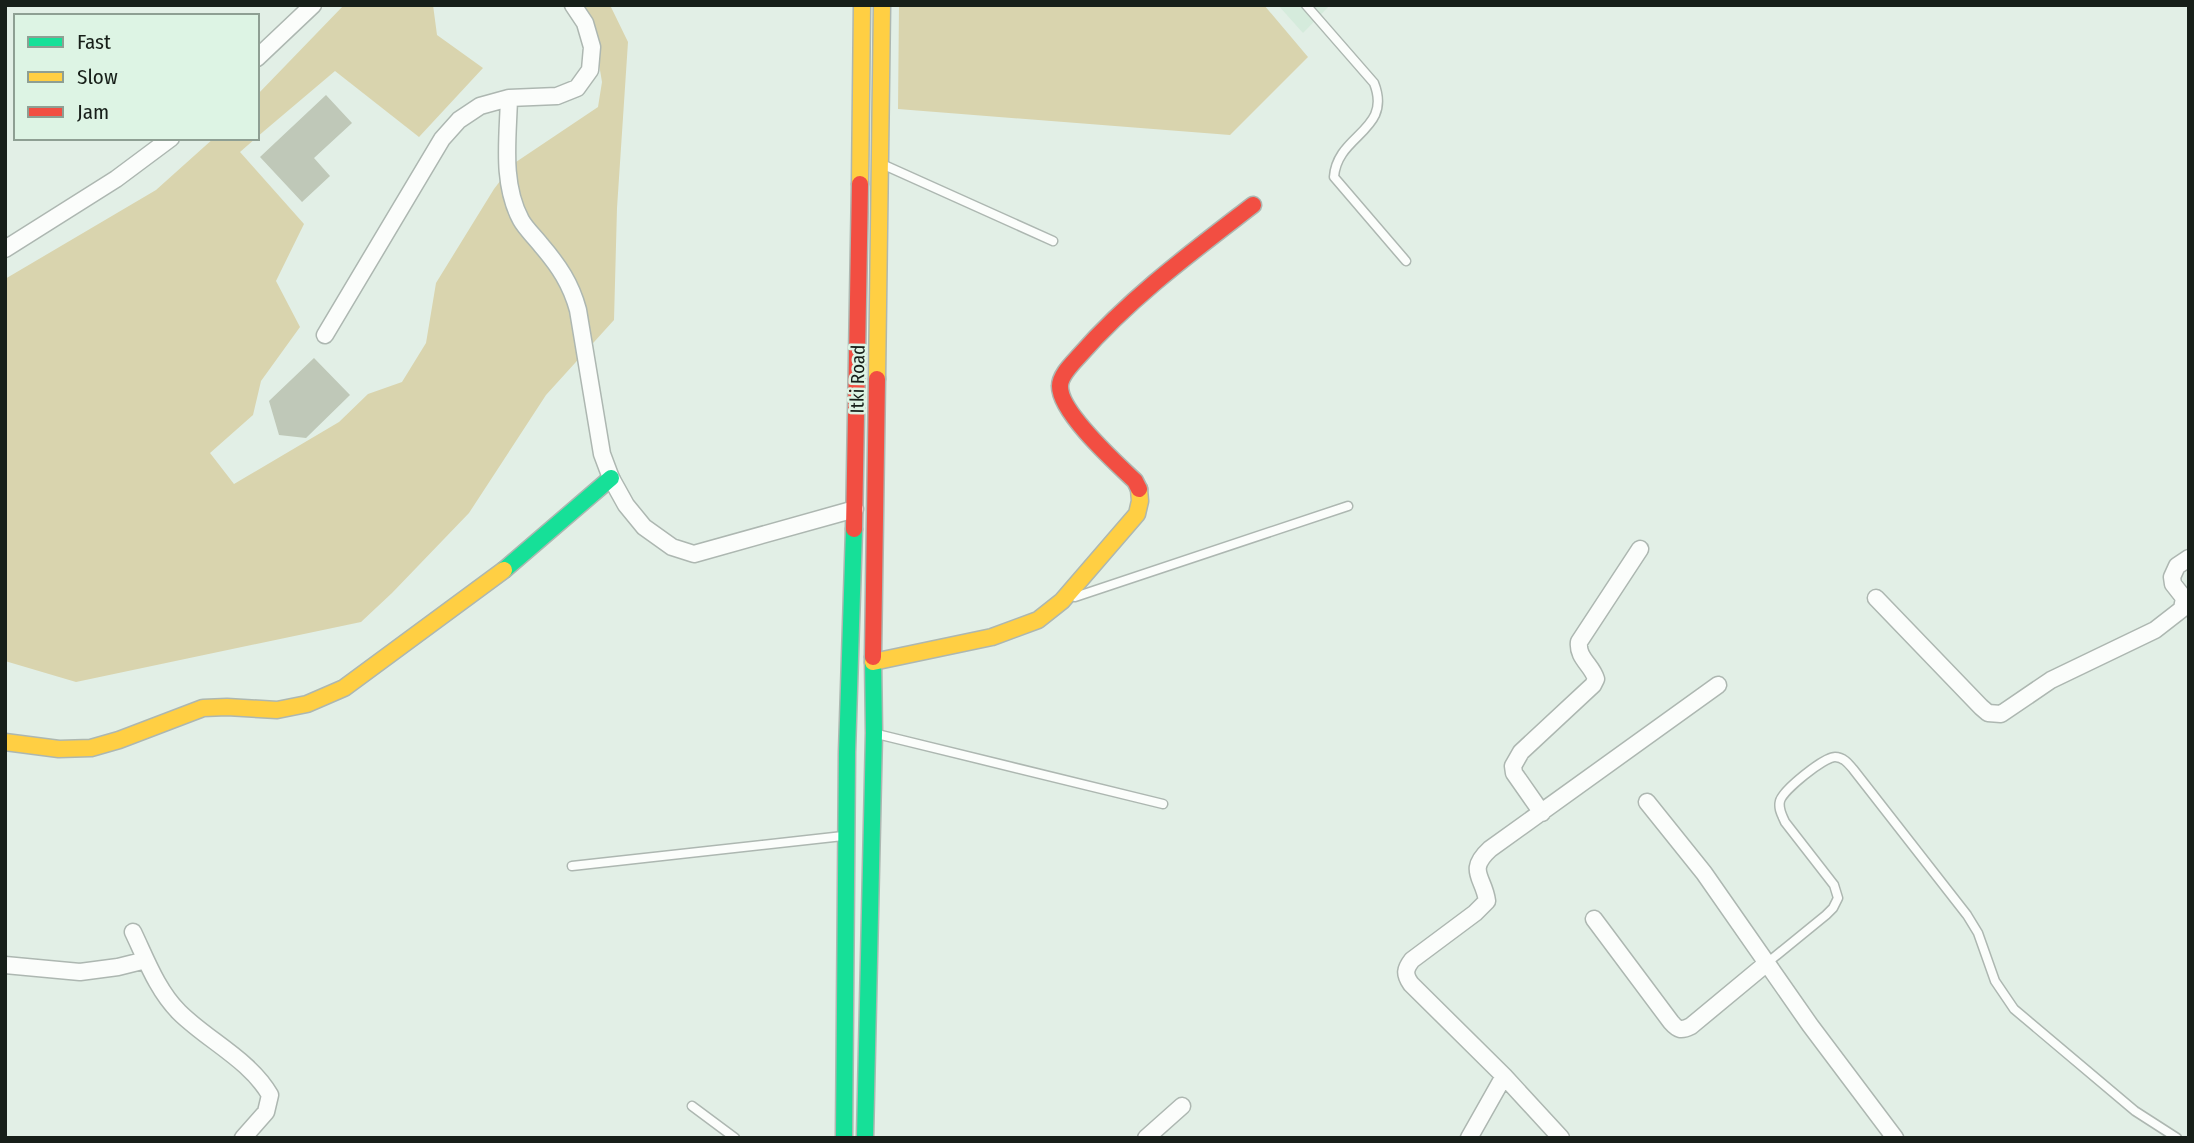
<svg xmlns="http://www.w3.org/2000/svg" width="2194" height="1143" viewBox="0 0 2194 1143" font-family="'Fira Sans Condensed',sans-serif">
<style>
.built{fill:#d5ebdc}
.green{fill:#d9d4ae}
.building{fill:#bfc8b8}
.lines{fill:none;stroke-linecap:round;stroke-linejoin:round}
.lane-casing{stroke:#adb7b1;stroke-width:11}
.street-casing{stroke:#adb7b1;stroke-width:19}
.fast-casing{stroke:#adb7b1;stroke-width:19}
.slow-casing{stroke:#adb7b1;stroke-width:19}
.jam-casing{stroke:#adb7b1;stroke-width:19}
.lane{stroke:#fbfdfb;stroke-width:8}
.street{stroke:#fbfdfb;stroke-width:16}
.fast{stroke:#16e098;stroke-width:16}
.slow{stroke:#ffcf43;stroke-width:16}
.jam{stroke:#f24e42;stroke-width:16}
.labels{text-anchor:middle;stroke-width:5;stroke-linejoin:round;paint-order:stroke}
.street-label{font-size:19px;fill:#171f19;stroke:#ddf4e4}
</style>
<rect width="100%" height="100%" fill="#e2efe6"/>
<path class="built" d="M1278,5h52l-27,28z"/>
<path class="green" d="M344,5h89l4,30 46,33 -64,69 -84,-66 -78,66v-42z
M567,5h43l18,37 -11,166 -3,112 -68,75 -77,118 -77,80 -31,29 -285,60 -71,-21v-382l151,-89 58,-52h42l-16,14 64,72 -28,57 24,46 -39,54 -8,34 -43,38 24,31 105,-62 29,-28 34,-12 24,-39 10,-60 58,-94 19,-25 85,-57 4,-25 -9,-54z
M899,5h365l44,52 -78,78 -332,-26z"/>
<path class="building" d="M326,95l26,28 -38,35 16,18 -28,26 -42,-45z
M314,358l36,37 -44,43 -27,-3 -10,-34z"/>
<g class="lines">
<defs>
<path id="lane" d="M1306,5l68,78c19,48 -37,51 -40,94l72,84
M884,165l169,76
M1075,597l273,-91
M877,734l286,70
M572,866l271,-30
M1767,963l59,-48 7,-7 5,-10 -4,-13 -49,-63c-3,-7 -7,-13 -5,-21 3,-11 44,-44 55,-44 8,0 13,6 18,12l114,146 11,18 17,48 19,28 121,102 42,27
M692,1106l43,32"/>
<path id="street" d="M257,58l56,-53
M509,98c-1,40 -8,85 12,122 5,9 14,17 20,25 18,21 30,39 37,65l24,144 9,24 15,27 18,22 28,20 22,7 161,-45
M5,249l111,-70 55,-41
M325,335l117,-196 17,-19 21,-14 29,-8 48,-2 20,-8 13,-18 2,-23 -7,-24 -12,-18
M1876,598l105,109 7,6 13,1 50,-34 104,-50 27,-21 2,-11 -11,-14 -1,-7 5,-11 12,-8
M1647,802l57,71 106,152 85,113
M1542,813l-28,-40 -1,-7 8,-14 72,-67 3,-6c-4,-14 -19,-21 -17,-37l61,-93
M1594,919l77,103c7,8 10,9 20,4l76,-63
M133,932c13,27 24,58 46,80 28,28 71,48 91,83l-4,17 -23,26
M5,965l75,7 38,-5 28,-7
M1146,1138l36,-32
M1469,1138l35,-62
M1561,1138l-57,-62 -93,-92c-7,-10 -6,-15 1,-24l63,-47 12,-12c-3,-24 -21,-30 3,-52l228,-164"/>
<path id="fast" d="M504,570l107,-92
M844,1138l3,-386 7,-223
M865,1138l9,-405 -1,-76"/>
<path id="slow" d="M860,184l2,-179
M877,379l5,-374
M873,662l119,-25 46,-17 24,-19 75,-87 3,-13 -1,-12
M5,742l54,7 32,-1 28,-8 84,-32 24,-1 50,3 30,-6 37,-16 160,-118"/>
<path id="jam" d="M1139,489l-4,-8c-19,-18 -76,-69 -75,-95 0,-11 13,-23 20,-31 51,-58 112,-103 173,-150
M854,529l6,-345
M873,657l4,-278"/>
</defs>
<use href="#lane" class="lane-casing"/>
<use href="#street" class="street-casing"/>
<use href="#fast" class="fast-casing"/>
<use href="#slow" class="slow-casing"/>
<use href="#jam" class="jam-casing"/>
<use href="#lane" class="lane"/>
<use href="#street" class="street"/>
<use href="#fast" class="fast"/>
<use href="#slow" class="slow"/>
<use href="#jam" class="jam"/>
</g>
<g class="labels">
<g class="street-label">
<text transform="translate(857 379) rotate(-89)" y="7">Itki Road</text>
</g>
</g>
<rect width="2194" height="1143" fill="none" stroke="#171f19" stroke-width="14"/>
<rect x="14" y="14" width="245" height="126" fill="#ddf4e4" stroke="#8e9f93" stroke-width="2"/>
<rect x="28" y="37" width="35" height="10" fill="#16e098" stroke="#8e9f93" stroke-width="2"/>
<text x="77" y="49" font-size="21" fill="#171f19">Fast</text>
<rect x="28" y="72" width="35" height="10" fill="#ffcf43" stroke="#8e9f93" stroke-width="2"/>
<text x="77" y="84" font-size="21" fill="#171f19">Slow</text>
<rect x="28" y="107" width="35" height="10" fill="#f24e42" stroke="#8e9f93" stroke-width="2"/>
<text x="77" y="119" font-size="21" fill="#171f19">Jam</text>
</svg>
